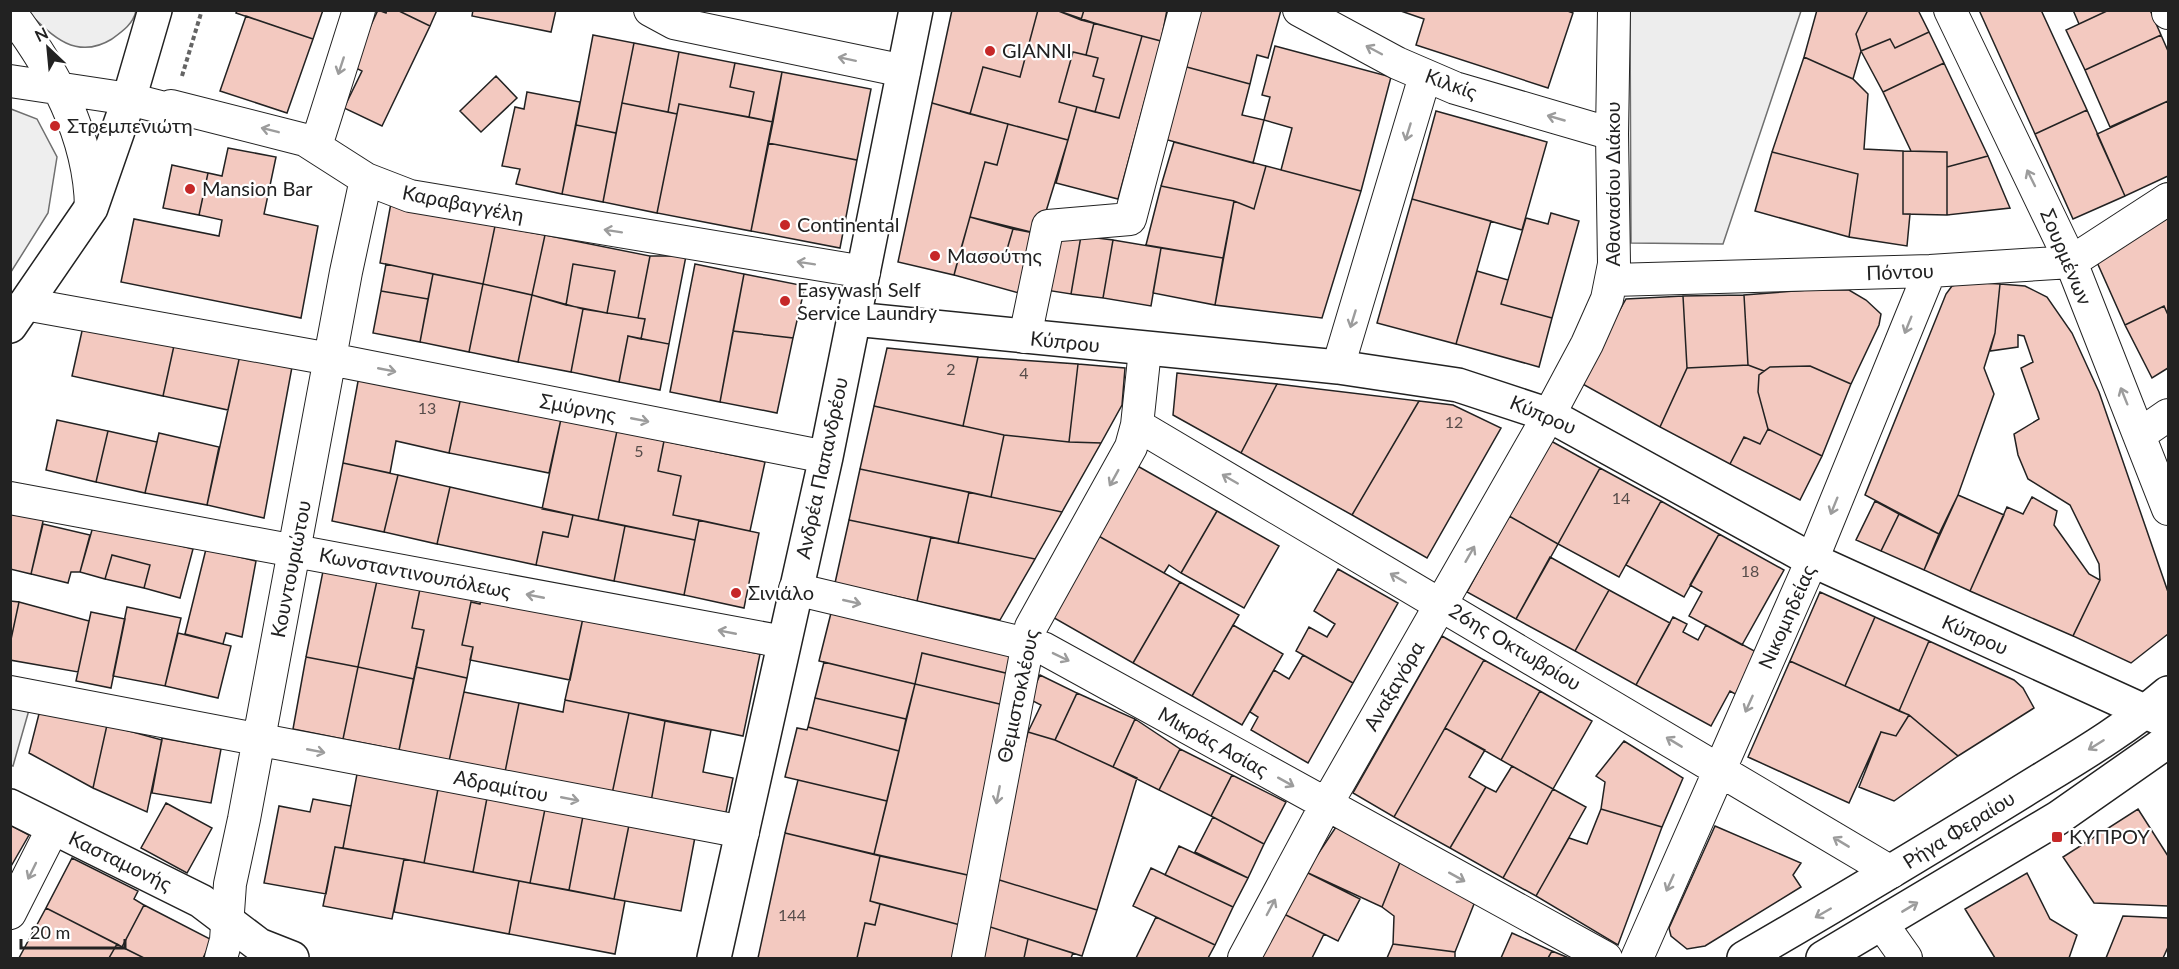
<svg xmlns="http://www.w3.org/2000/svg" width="2179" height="969" viewBox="0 0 2179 969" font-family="Lato,sans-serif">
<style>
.green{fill:#eee;stroke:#6f6f6f;stroke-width:1.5}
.parking{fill:#ededed;stroke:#6f6f6f;stroke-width:1.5}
.building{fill:#f3c9c0;stroke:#222;stroke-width:1.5}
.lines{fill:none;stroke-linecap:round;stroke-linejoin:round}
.street-casing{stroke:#222;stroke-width:34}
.secondary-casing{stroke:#222;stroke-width:36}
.path{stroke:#646464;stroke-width:4;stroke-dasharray:4.5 3;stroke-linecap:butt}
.street{stroke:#fff;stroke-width:32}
.secondary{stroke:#fff;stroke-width:33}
.oneway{stroke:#9c9c9c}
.poi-dot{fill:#c62828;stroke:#fff;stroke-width:2}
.labels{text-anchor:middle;stroke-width:4.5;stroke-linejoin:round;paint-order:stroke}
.number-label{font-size:16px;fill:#564c4a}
.poi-label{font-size:20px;fill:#222;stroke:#fff;text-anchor:start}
.street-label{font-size:20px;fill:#222;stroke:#fff}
</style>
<rect width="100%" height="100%" fill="#fff"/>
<path class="green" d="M27,11h109c-3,13 -13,20 -24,28 -36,22 -60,-3 -85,-28z
M11,109l26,10 20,38 -9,56 -37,59z
M10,706l19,4 -16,56 -3,-1z"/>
<path class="parking" d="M1630,11h171l-78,233 -92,-1z"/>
<path class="building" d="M237,10h86l-10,29 -77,-26z
M378,10l8,3 1,-3h10l33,16 -48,100 -38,-18 18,-37 -10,-5z
M397,10h40l-7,16z
M473,10h83l-5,22 -79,-16z
M952,10h86l-18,67 -37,-10 -13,47 -38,-11z
M1038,10h18l38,13 -8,32 -13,-3 -14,50 18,5 -9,33 -98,-26 13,-47 37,10z
M1056,10h28l-3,10z
M1084,10h83l-6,31 -80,-21z
M1198,10h83l-13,48 -11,-3 -7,29 -67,-18z
M1398,10h167l8,3 -25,75 -132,-43 8,-26z
M1817,10h51l-12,24 5,17 -8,28 -49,-22z
M1868,10h50l11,22 -34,16 -5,-9 -29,12 -5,-17z
M1979,10h62l46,100 -52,24z
M2073,10h36l-30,14z
M2109,10h41l11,25 -76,35 -19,-40z
M246,16l67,23 -26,74 -67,-22z
M1094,23l48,13 -23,82 -24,-6 9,-33 -11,-3 5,-18 -12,-3z
M1929,32l15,31 -61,29 -22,-41 29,-12 5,9z
M593,35l41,8 -18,90 -40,-8z
M2161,35l7,16v50l-58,26 -25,-57z
M1142,36l19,5 -43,158 -62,-16 21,-76 42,11z
M634,43l45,9 -11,60 -46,-9z
M1275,46l116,31 -30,114 -80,-21 11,-42 -28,-8 6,-23 -8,-2z
M679,52l56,11 -5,24 24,5 -5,25 -70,-13 -2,10 -9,-2z
M1073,52l25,6 -5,18 11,3 -9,33 -36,-10z
M1804,57l49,22 15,15 -4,55 39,2v63h7l-3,32 -58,-9 9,-63 -86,-22z
M735,63l47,9 -9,50 -24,-5 5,-25 -24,-5z
M1944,63l44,93 -41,11v-15l-36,-1 -28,-59z
M1183,66l67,18 -8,31 22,5 -11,43 -89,-24z
M782,72l89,17 -14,71 -89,-17z
M496,76l21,22 -36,34 -21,-21z
M527,92l53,10 -18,92 -46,-10 4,-15 -18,-3 13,-59 9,2z
M2168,101v75l-43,20 -28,-62z
M622,103l55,11 -20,99 -54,-11z
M932,103l76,21 -11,41 -12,-3 -31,113 -56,-13z
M679,104l94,18 -22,109 -94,-18z
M2087,110l38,86 -52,23 -38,-85z
M1436,111l111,31 -25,88 -110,-31z
M1008,124l60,16 -29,94 -69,-17 15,-55 12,3z
M576,125l40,8 -13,69 -41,-8z
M1174,142l92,24 -12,43 -20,-8 -73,-15z
M768,143l89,17 -17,88 -89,-17z
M228,148l48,9 -12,57 54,12 -17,92 -180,-36 13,-63 85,17 3,-16 -23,-5 9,-42 14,3z
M1903,151l44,1v63l-44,-1z
M1772,152l86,22 -9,63 -94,-26z
M1988,156l22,52 -63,7v-48z
M172,165l36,8 -9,42 -36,-7z
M1266,166l95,25 -39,127 -107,-13 19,-104 20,8z
M1161,186l73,15 -11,57 -77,-13z
M1412,199l79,22 -35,123 -79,-21z
M391,203l104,23 -12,58 -103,-21z
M1551,213l28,8 -27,97 -51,-14 25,-86 22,6z
M970,217l43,12 -10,34 -43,-11z
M2168,218v97l-4,-9 -39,19 -29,-65z
M495,226l50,9 -13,60 -49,-11z
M1013,229l26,5 -13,61 -72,-20 6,-23 43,11z
M1049,230l32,6 -10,58 -32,-5z
M545,235l105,21 -12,62 -31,-5 8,-42 -42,-7 -7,41 -34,-10z
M1081,236l32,4 -10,58 -32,-4z
M1113,240l48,8 -10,58 -48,-8z
M1161,248l62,10 -8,47 -62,-12z
M650,256h36l-17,88 -28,-5 4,-20 -7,-1z
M386,264l47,10 -5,25 -47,-8z
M573,264l42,7 -8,42 -41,-8z
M695,264l49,10 -24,128 -50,-10z
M1477,271l31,9 -7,24 51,14 -13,49 -83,-23z
M433,274l50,10 -14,68 -49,-10z
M744,274l61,12 -12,52 -60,-7z
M1966,282l34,2 -5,49 -11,35 10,26 -36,101 -19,39 -74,-39 81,-201 6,-8z
M483,284l49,11 -14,67 -49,-10z
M2000,284l25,2 22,11 25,36 27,59 69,200v42l-37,29 -58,-27 27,-56 -1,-16 -29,-59 -42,-26 -10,-24 -4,-21 25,-15 -18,-51 12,-6 -9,-26 -6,-1v12l-28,4 5,-18z
M1808,290h41l17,10 15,14 -2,11 -28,59 -41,-18 -40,1 -6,4 -16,-6 -4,-70z
M381,291l47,8 -8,43 -47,-9z
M532,295l51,14 -12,63 -53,-10z
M1744,295l4,70 -61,3 -4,-72z
M1683,296l4,72 -27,59 -81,-45 47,-83z
M2164,306l4,9v53l-16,10 -27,-53z
M583,309l62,10 -4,20 -13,-3 -9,46 -48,-10z
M84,322l91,19 -12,55 -91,-20z
M733,331l60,7 -16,75 -57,-11z
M628,336l41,8 -9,46 -41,-8z
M175,341l65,14 -12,55 -65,-14z
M887,348l91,9 -15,69 -89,-20z
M240,355l52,12 -28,151 -57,-13z
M978,357l100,7 -9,78 -65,-7 -41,-9z
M1078,364l47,4 -3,37 -21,38 -32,-1z
M1748,365l16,6 -5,4 -1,17 10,37 -8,15 -16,-7 -14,27 -70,-37 27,-59z
M1810,366l41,18 -29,72 -54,-27 -10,-37 1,-17 11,-8z
M1177,373l100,11 -36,69 -68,-38z
M359,376l102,21 -12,56 -53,-12 -6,32 -47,-10z
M1277,384l142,17 -67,114 -111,-62z
M461,397l100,22 -12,54 -100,-20z
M1419,401l34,4 48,23 -74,130 -75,-43z
M874,406l130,29 -13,62 -131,-28z
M561,419l56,12 -19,89 -56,-11z
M57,420l51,11 -12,51 -50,-12z
M1768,429l54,27 -22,44 -70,-36 14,-27 16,7z
M108,431l49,11 -12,51 -49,-11z
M617,431l47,10 -6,30 23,5 -8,39 26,5 -4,20 -97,-20z
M159,433l60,14 -12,58 -62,-12z
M1004,435l65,7 32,1 -39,69 -71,-15z
M664,441l101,21 -15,69 -77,-16 8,-39 -23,-5z
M1551,441l49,27 -42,76 -49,-28z
M343,463l55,12 -14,57 -52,-11z
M1134,464l83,47 -36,62 -12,-8 -5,8 -69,-39z
M1600,468l61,33 -42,76 -61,-33z
M860,469l109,23 -11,51 -109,-23z
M398,475l52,12 -13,57 -53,-12z
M450,487l123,28 -5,22 -25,-5 -7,33 -99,-21z
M969,492l22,5 71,15 -27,47 -77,-16z
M1958,495l46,20 -34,76 -46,-21z
M2032,497l25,14 -3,14 35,49 11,6 -27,56 -103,-45 37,-84 16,7z
M1661,501l58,33 -35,63 -58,-32z
M1875,501l24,13 -18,37 -25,-11z
M10,509l34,8 -13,57 -21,-5z
M1217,511l62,35 -35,62 -63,-35z
M1899,514l40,20 -15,36 -43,-19z
M573,515l52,11 -11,55 -78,-16 7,-33 25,5z
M1509,516l49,28 -42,75 -49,-27z
M699,520l60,13 -15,75 -60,-13z
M849,520l82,17 -14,64 -82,-18z
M94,523l99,26 -13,49 -36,-10 6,-23 -38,-10 -7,24 -25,-7z
M43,524l47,11 -10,37h-9l-3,11 -37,-9z
M625,526l70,14 -11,55 -70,-14z
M1095,534l85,48 -47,81 -84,-48z
M1719,534l65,36 -42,75 -53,-29 13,-24 -12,-7z
M931,537l104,22 -35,61 -83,-19z
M206,549l50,12 -14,76 -16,-4 -3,11 -38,-10z
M112,555l38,10 -6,23 -39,-9z
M1550,557l59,33 -34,61 -59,-32z
M324,566l54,10 -20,91 -52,-10z
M1338,569l60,34 -45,80 -57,-32 13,-24 18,10 8,-13 -21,-13z
M378,576l43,8 -9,44 12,2 -10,49 -56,-12z
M1180,582l59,33 -47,81 -59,-33z
M421,584l61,13 -2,7 -9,-2 -9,43 11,2 -6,31 -51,-11 8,-37 -12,-2z
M1609,590l61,33 -34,62 -61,-34z
M1820,592l55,25 -30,69 -55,-25z
M482,597l101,21 -13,62 -100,-20 3,-13 -11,-2 9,-43 9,2z
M10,601l9,1 -9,42z
M19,602l70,19 -11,51 -68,-12v-16z
M833,605l187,44 -6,26 -92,-22 -7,31 -96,-23z
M127,607l54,11 -16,68 -52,-10z
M91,612l34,7 -14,69 -35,-7z
M1673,617l14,7 -4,8 15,8 8,-15 54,29 -23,41 -7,-4 -19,35 -75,-41z
M1875,617l54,24 -30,70 -54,-25z
M583,618l177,36 -17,82 -178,-36z
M1233,625l50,29 -41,71 -50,-29z
M178,633l53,13 -13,52 -53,-12z
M1442,636l42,24 -90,157 -41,-24z
M1929,641l85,39 9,8 11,20 -76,48 -49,-41 -10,-4z
M922,653l92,22 -6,31 -93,-22z
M1303,655l50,28 -45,80 -57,-33 7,-13 -8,-5 24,-42 15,9z
M306,657l52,10 -15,72 -50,-10z
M1484,660l56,31 -39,69 -56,-32z
M1790,661l119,54 -13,21 -15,-4 -32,71 -101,-46z
M824,662l91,22 -9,35 -91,-21z
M358,667l56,12 -15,71 -56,-11z
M416,667l51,11 -18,83 -50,-11z
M1040,675l37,18 -22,47 -27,-8 13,-27 -12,-6z
M915,684l93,22 -36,170 -98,-22z
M1540,691l52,30 -39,68 -52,-29z
M464,692l55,11 -14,69 -56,-11z
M1077,693l58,26 -22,48 -58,-27z
M815,698l91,21 -7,32 -91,-24z
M565,700l64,13 -17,81 -107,-22 14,-69 44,9z
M40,710l67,15 -14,63 -64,-35z
M629,713l36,8 -14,81 -39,-8z
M1909,715l49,41 -64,45 -35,-14 22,-55 15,4z
M1135,719l45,30 -21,41 -46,-23z
M665,721l46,9 -8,42 30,6 -8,39 -74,-15z
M107,725l55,15 -15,72 -54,-24z
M808,727l91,24 -12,50 -102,-24 12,-49 10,2z
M1445,728l40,22 -16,27 17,10 -36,61 -56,-31z
M1028,732l27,8 82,38 -40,132 -104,-32z
M162,738l59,11 -10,54 -59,-10z
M1624,741l59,37 -21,49 -61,-18 4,-27 -9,-6z
M1180,749l52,26 -21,41 -52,-26z
M1512,766l41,23 -50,89 -53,-30 36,-61 10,5z
M357,774l81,15 -14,74 -81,-15z
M1232,775l54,27 -22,42 -53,-28z
M798,780l89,21 -13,53 -89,-21z
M438,789l49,9 -14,74 -49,-9z
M1553,789l33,18 -50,89 -33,-18z
M487,798l58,11 -15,74 -57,-11z
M313,799l38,7 -8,42 -8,-1 -9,47 -62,-11 15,-77 31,6z
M166,803l46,25 -25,45 -46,-25z
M545,809l38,7 -14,74 -39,-7z
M1601,809l61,18 -44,118 -82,-49 33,-58 18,6z
M2138,809l30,47v50l-74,-3 -31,-46z
M583,816l46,9 -15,74 -45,-9z
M1213,817l51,27 -16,34 -53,-26z
M1338,824l65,31 -21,52 -76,-35z
M10,825l19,10 -19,33z
M629,825l66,12 -14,74 -67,-12z
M1715,826l86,37 -8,12 8,12 -96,59 -18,3 -16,-13 -2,-8z
M785,833l95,23 -10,45 10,3 -5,21 -10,-2 -8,35h-99z
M1179,846l69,32 -15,29 -68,-32z
M335,847l69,12 -12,60 -69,-13z
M1403,855l71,49 -19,48 -62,-8 1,-28 -12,-9z
M880,856l92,20 -8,50 -94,-25z
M72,858l66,33 -4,8 10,6 -22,42 -76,-39z
M404,859l115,22 -10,53 -115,-22z
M1151,868l82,39 -18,38 -82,-39z
M1306,872l54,27 -22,42 -54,-27z
M2027,873l23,46 27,16 -8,23h-74l-30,-49z
M993,878l104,32 -15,46 -98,-31z
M519,881l106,20 -10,53 -106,-20z
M880,904l84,22 -6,32h-101l8,-35 10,2z
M144,905l68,35 -9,18h-59l-22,-11z
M46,908l71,36 -8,14h-90z
M1284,914l40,20 -12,24h-50z
M2123,916l45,2v29l-5,11h-57z
M1156,917l59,28 -7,13h-72z
M984,925l44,14 -4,19h-46z
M1512,933l40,18 -4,7h-47z
M1028,939l45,14 -2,5h-47z
M117,944l5,3 22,11h-35z
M1393,944l62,8v6h-68z
M1552,951l17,7h-21z"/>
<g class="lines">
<defs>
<path id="street" d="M650,10l24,13 230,48
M1299,10l98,53 58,25 157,46
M1950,10l121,252 97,247
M2168,10v3
M10,12c43,57 80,123 81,196
M10,81l119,18 43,11 -1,-4 134,34 61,39 44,17 454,76
M316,146l43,-136
M1613,280l317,-9 141,-9 97,-63
M25,304l305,55 496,98
M1025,337l23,-111 82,-7 55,-209
M1338,367l87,-291
M1137,425l754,447
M2139,435l29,-20
M10,498l774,144
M795,589l248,59 563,310
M10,692l733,140
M10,913l43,-85
M1882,924l24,34
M221,958l5,-18 4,-56 14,-65 102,-547 20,-93
M968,958l63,-331 100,-180 6,-22 8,-75
M1244,958l82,-153 223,-390 38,-71 20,-45 7,-35 -2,-130 2,-124
M1637,958l175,-398 118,-289"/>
<path id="secondary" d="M854,319l484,48 120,18 91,30 263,145 356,162
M10,326l81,-118 38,-109 26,-89
M10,806l191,95 58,44 33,13
M714,958l112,-501 90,-447
M1744,958c90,-52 178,-105 266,-159 54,-34 110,-65 158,-106
M1823,958l235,-140 110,-77"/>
</defs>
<use href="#street" class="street-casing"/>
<use href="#secondary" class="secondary-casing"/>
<path class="path" d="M182,76l20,-66"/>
<use href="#street" class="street"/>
<use href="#secondary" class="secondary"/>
</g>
<defs><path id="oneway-shaft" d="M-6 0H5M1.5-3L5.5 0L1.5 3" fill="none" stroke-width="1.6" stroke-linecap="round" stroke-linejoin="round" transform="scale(1.5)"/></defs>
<g class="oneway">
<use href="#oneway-shaft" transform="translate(1374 50) rotate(-152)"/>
<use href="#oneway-shaft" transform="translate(847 59) rotate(-168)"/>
<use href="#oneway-shaft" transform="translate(341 66) rotate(108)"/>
<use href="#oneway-shaft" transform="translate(1556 118) rotate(-164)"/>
<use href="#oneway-shaft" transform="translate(270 130) rotate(-166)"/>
<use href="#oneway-shaft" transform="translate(1408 132) rotate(107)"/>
<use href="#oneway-shaft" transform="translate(2031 178) rotate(-116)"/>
<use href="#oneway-shaft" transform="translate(613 231) rotate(-171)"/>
<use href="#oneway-shaft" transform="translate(806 263) rotate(-171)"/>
<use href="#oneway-shaft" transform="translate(1353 319) rotate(107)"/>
<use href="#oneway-shaft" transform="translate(1908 325) rotate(112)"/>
<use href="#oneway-shaft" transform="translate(387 370) rotate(11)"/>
<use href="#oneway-shaft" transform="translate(2124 396) rotate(-112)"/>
<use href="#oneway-shaft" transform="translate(640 420) rotate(11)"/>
<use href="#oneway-shaft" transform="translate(1114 478) rotate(119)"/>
<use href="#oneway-shaft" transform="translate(1230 479) rotate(-150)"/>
<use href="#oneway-shaft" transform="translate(1834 506) rotate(112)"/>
<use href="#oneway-shaft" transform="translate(1470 554) rotate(-60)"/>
<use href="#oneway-shaft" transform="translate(1398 578) rotate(-150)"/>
<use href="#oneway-shaft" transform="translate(535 596) rotate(-169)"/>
<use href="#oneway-shaft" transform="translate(852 602) rotate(13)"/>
<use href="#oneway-shaft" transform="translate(727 632) rotate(-169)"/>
<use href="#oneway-shaft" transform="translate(1061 657) rotate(26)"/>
<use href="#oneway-shaft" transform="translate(1749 704) rotate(114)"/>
<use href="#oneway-shaft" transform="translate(1674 742) rotate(-149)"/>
<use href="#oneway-shaft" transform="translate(2096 745) rotate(148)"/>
<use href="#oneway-shaft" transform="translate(316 751) rotate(11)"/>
<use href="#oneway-shaft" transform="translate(1286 782) rotate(29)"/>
<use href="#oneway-shaft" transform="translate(998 795) rotate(101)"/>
<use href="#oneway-shaft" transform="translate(570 799) rotate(11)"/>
<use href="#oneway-shaft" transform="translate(1841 842) rotate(-149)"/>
<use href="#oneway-shaft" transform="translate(32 871) rotate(116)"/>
<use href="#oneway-shaft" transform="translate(1457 877) rotate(29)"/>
<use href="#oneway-shaft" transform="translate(1670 883) rotate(114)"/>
<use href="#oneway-shaft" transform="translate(1271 907) rotate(-62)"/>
<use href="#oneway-shaft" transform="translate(1910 907) rotate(-31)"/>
<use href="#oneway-shaft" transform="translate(1823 913) rotate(150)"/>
</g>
<g class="poi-dot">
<circle cx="990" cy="51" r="6"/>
<circle cx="55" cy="126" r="6"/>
<circle cx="190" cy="189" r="6"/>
<circle cx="785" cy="225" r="6"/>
<circle cx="935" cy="256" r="6"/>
<circle cx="785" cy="301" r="6"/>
<circle cx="736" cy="593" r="6"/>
<rect x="2051" y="831" width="12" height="12" rx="3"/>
</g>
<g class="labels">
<g class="number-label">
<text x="951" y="375">2</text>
<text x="1024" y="379">4</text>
<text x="427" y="414">13</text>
<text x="1454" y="428">12</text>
<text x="639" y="457">5</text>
<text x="1621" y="504">14</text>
<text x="1750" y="577">18</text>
<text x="792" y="921">144</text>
</g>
<g class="poi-label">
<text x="1002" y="58">GIANNI</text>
<text x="67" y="133">Στρεμπενιώτη</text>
<text x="202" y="196">Mansion Bar</text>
<text x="797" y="232">Continental</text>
<text x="947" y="263">Μασούτης</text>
<text x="797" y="297">Easywash Self<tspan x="797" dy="23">Service Laundry</tspan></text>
<text x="748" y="600">Σινιάλο</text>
<text x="2069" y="844">ΚΥΠΡΟΥ</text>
</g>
<g class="street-label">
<text transform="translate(1451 84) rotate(20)" y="7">Κιλκίς</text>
<text transform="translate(1613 184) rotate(-90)" y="7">Αθανασίου Διάκου</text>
<text transform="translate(463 204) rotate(11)" y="7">Καραβαγγέλη</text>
<text transform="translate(2066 257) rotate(67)" y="7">Σουρμένων</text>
<text transform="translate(1900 272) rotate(-2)" y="7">Πόντου</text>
<text transform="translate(1065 342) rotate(6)" y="7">Κύπρου</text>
<text transform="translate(578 408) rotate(11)" y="7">Σμύρνης</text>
<text transform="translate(1543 415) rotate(23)" y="7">Κύπρου</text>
<text transform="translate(822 468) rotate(-78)" y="7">Ανδρέα Παπανδρέου</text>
<text transform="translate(291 569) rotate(-79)" y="7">Κουντουριώτου</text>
<text transform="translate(415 573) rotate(11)" y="7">Κωνσταντινουπόλεως</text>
<text transform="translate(1787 617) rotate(-66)" y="7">Νικομηδείας</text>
<text transform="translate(1975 635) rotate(24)" y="7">Κύπρου</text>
<text transform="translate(1515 647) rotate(31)" y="7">26ης Οκτωβρίου</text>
<text transform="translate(1394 686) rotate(-60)" y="7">Αναξαγόρα</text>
<text transform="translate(1018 696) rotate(-78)" y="7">Θεμιστοκλέους</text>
<text transform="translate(1213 742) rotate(29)" y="7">Μικράς Ασίας</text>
<text transform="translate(501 786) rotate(11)" y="7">Αδραμίτου</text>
<text transform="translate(1959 830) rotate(-32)" y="7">Ρήγα Φεραίου</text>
<text transform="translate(120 861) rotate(26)" y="7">Κασταμονής</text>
</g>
</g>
<rect width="2179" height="969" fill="none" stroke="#222222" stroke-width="24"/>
<g transform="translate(48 48) rotate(334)" stroke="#ffffff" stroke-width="4.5" paint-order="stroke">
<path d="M0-4.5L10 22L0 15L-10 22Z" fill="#222222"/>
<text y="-9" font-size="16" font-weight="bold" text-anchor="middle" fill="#222222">N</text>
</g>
<path d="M21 939v9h104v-9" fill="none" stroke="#222222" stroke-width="3"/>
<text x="30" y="939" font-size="18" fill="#222222" stroke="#ffffff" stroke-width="4.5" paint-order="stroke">20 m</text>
</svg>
